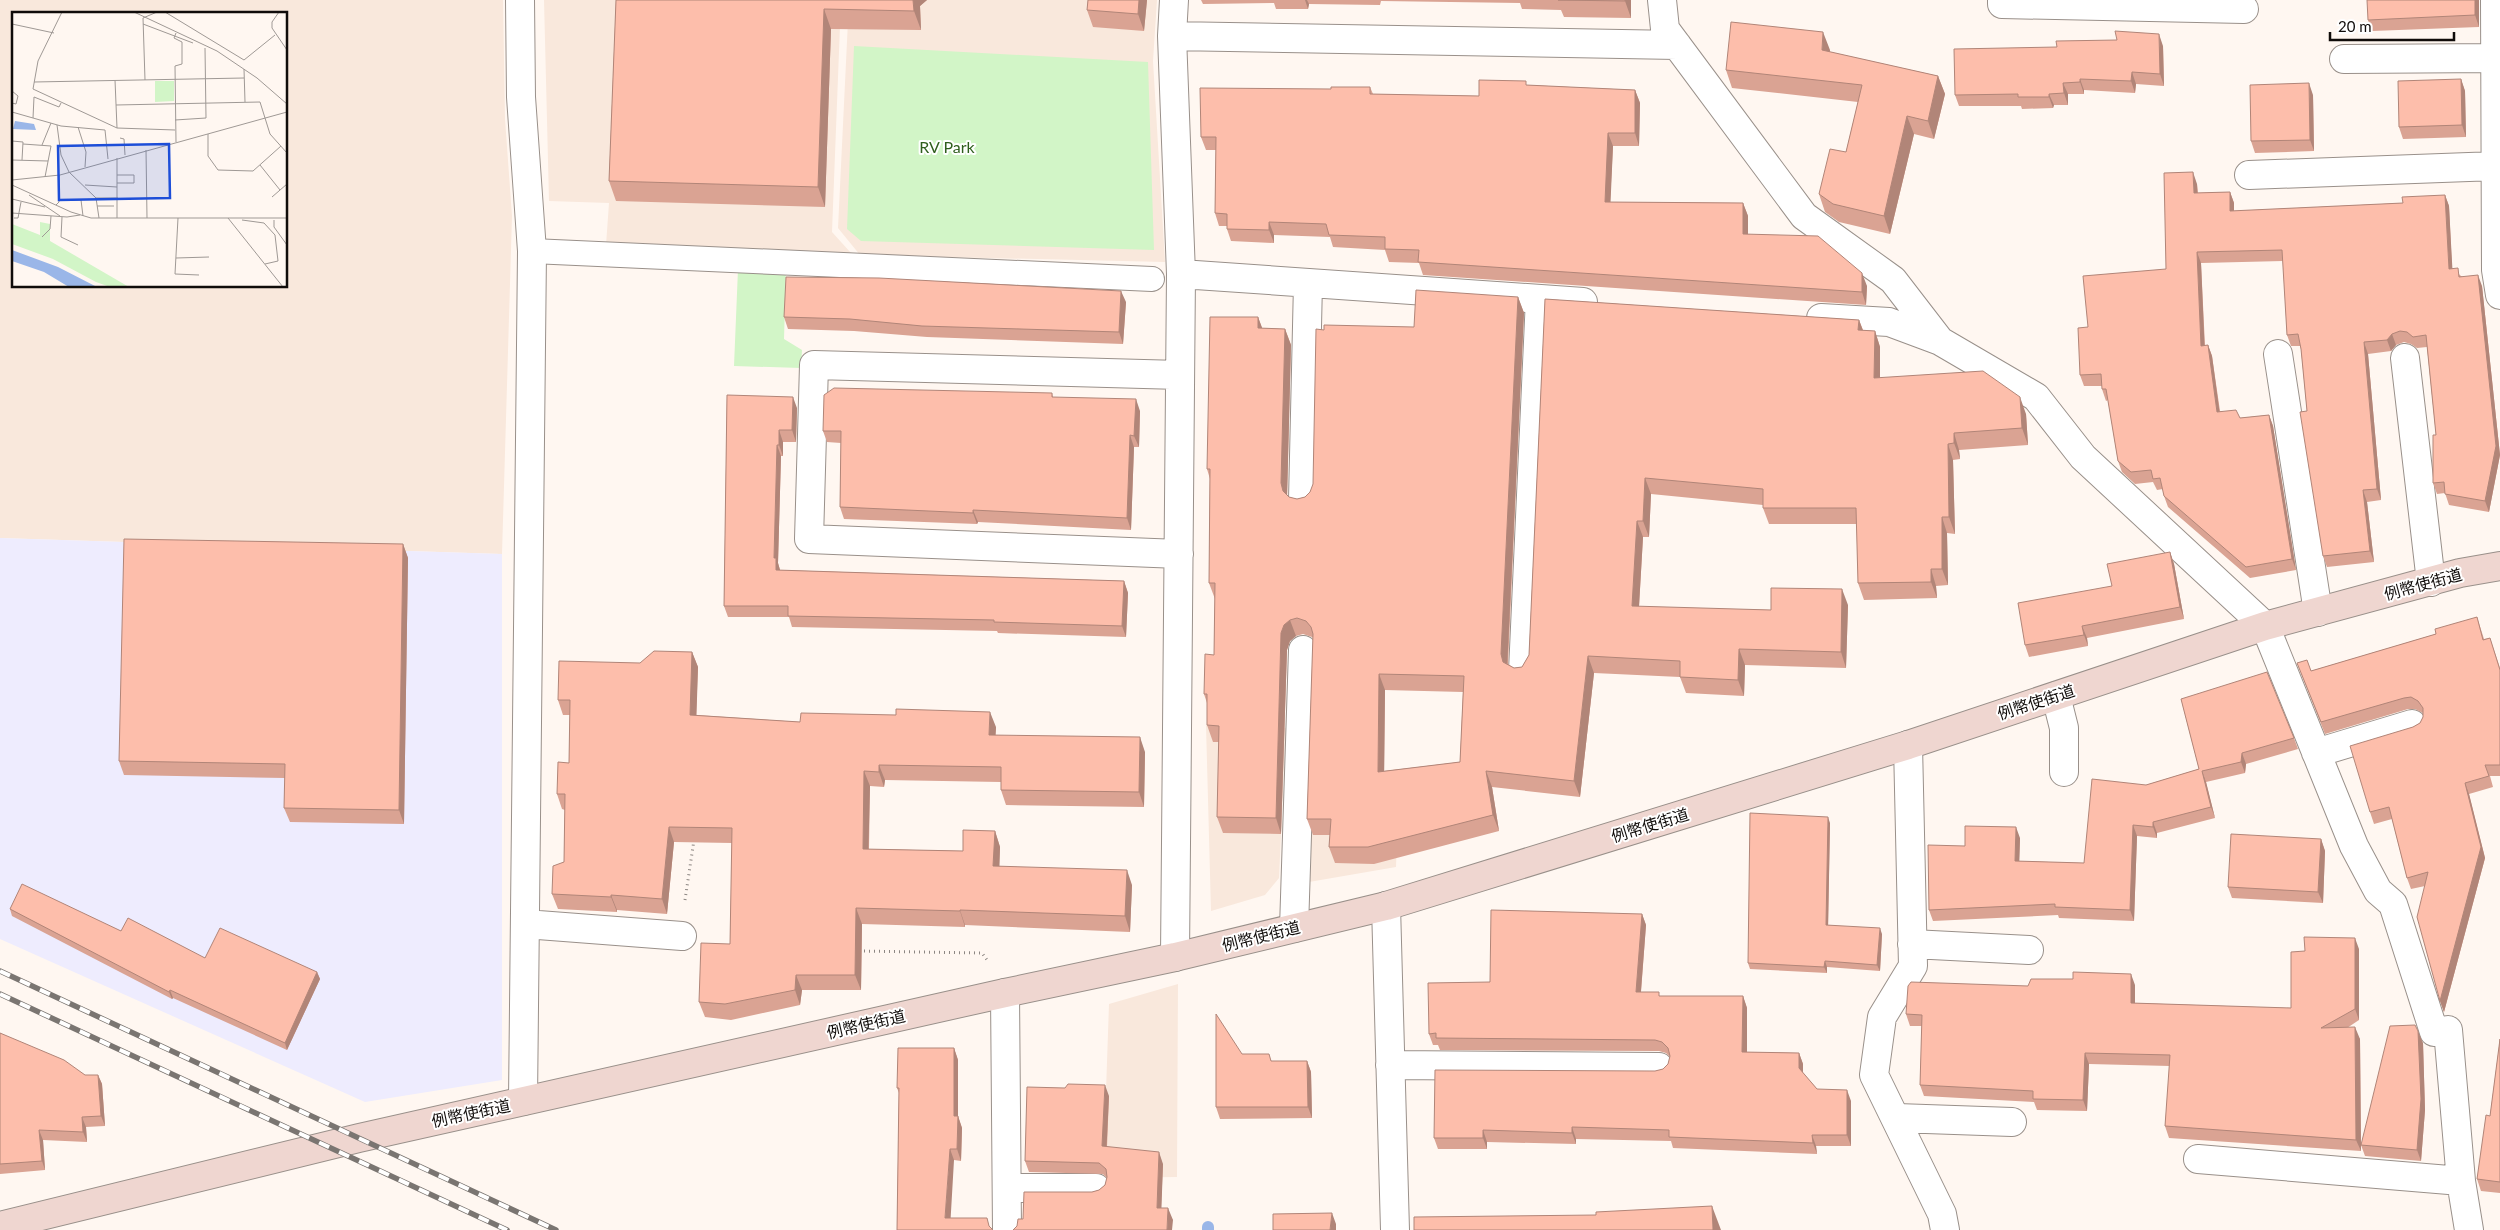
<svg xmlns="http://www.w3.org/2000/svg" width="2500" height="1230" viewBox="0 0 2500 1230" font-family="Lato,'Noto Sans JP',sans-serif">
<style>
.built{fill:#f9e8dc;fill-rule:evenodd}
.industrial{fill:#eeecfe}
.green{fill:#d2f5c7}
.lines{fill:none;stroke-linecap:round;stroke-linejoin:round}
.stream{stroke:#9ab6e8;stroke-width:12}
.service-casing{stroke:#99908a;stroke-width:26}
.minor-casing{stroke:#99908a;stroke-width:30}
.secondary-casing{stroke:#99908a;stroke-width:30}
.path{stroke:#8c8682;stroke-width:3;stroke-dasharray:1 4;stroke-linecap:butt}
.service{stroke:#fff;stroke-width:24}
.minor{stroke:#fff;stroke-width:28}
.secondary{stroke:#efd6d0;stroke-width:28}
.rail-casing{stroke:#7a7571;stroke-width:5.5}
.rail{stroke:#fff;stroke-width:4;stroke-dasharray:11;stroke-linecap:butt}
.wall{fill:#daa393;fill-rule:evenodd}
.shaded-wall{fill:#b18578}
.building{fill:#fdbeab;stroke:#b18578;fill-rule:evenodd}
.labels{text-anchor:middle;stroke-width:4;stroke-linejoin:round;paint-order:stroke}
.park-label{font-size:16px;fill:#2f5e1d;stroke:#fff}
.street-label{font-size:16px;fill:#100c0a;stroke:#fff}
.inset-road{fill:none;stroke:#9f9995;stroke-width:1}
.view{fill:#1d4ed8;fill-opacity:0.15;stroke:#1d4ed8;stroke-width:2.5}
.inset-edge{fill:none;stroke:#100c0a;stroke-width:2.5}
</style>
<rect width="100%" height="100%" fill="#fff7f1"/>
<path class="built" d="M0,0h503l2,119 7,97 -10,338 -502,-16zM14,14h272v272h-272z
M544,0h297l-9,232 19,21 -245,-8 3,-42 -60,-2z
M849,0h308l-4,61 12,201 -305,-7 -22,-27z
M1206,725l80,3 -7,150 -14,17 -54,16z
M1313,781h86l-3,86 -87,15z
M1178,984l-1,193 -74,1 6,-174z"/>
<path class="industrial" d="M0,538l502,16v526l-137,22 -365,-163z"/>
<path class="green" d="M854,46l294,16 6,188 -293,-9 -14,-12z
M738,269l48,2 -2,68 18,11 -1,18 -67,-2z"/>
<g class="lines">
<path class="stream" d="M1208,1230v-3"/>
<defs>
<path id="service" d="M532,251l620,28
M1521,671l17,-373"/>
<path id="minor" d="M520,0l1,97 11,154 -9,850
M1174,0l-2,36 9,238 -6,683
M1662,0l3,29 139,187 89,64 47,61 96,56 47,60 182,169 89,220 24,45 15,13 41,128 14,-2 13,151 8,49
M2002,0v4l242,5
M2495,0l1,270 4,25
M1172,36l505,9
M2344,59l151,-1
M2249,175l247,-9
M1181,274l402,28
M1821,318l68,4 51,19
M2278,354l40,258
M2405,358l26,224
M1303,500l5,-217
M1179,554l-370,-15 5,-174 366,10
M2056,696l8,32v44
M1908,745l5,221 -31,51 -8,58 68,139 3,16
M2316,753l96,-29
M1386,906l9,324
M525,924l157,12
M1294,928l9,-278
M1912,944l117,6
M1005,993l2,237
M1390,1065l269,2
M1897,1118l115,4
M2198,1159l263,22
M1007,1188h89"/>
<path id="secondary" d="M0,1226l359,-88 646,-145 170,-36 211,-51 522,-161 357,-119 195,-53 40,-7"/>
</defs>
<use href="#service" class="service-casing"/>
<use href="#minor" class="minor-casing"/>
<use href="#secondary" class="secondary-casing"/>
<path class="path" d="M685,900l9,-60
M859,951l123,2 5,7"/>
<use href="#service" class="service"/>
<use href="#minor" class="minor"/>
<use href="#secondary" class="secondary"/>
<defs>
<path id="rail" d="M0,971l556,259
M0,994l507,236"/>
</defs>
<use href="#rail" class="rail-casing"/>
<use href="#rail" class="rail"/>
</g>
<path class="wall" d="M616,0h311l-7,6 1,24 -90,-1 -6,178 -209,-6 -7,-20z
M1088,0h59l-3,31 -51,-4 -6,-17z
M1201,0h430v18l-67,-1 -3,-7 -39,-1 -2,-6 -139,-2 -1,4 -71,-1 -1,5h-32l-2,-6 -71,1z
M2479,0v27l-107,4 -4,-11z
M2163,46l1,40 -28,-2 -1,9 -51,-3v4h-16v11h-14l-1,3 -31,1 -1,-3h-62l-4,-11z
M1830,50v2l108,24 7,18 -11,45 -20,-5 -24,100 -51,-12 -14,-10 -6,-18 27,-42 12,-50 -126,-14 -6,-18z
M2461,79l4,12 1,46 -63,2 -4,-12z
M1527,85l108,5 5,13 -1,43h-26l-3,56 133,1 5,13v18l119,52 -1,19 -443,-30 -4,-12 -30,-1 -4,-12 -52,-3 -3,-10 -56,-2v8l-43,-2 -4,-12v-3h-8l-4,-13 1,-63h-10l-5,-13 130,-48 39,-2 3,7 106,2z
M2313,95l1,56 -59,2 -4,-12z
M2197,184l1,9 32,-1 4,11v8l169,-8 42,-8 4,11 3,62 9,8 21,10 18,169 -11,57 -40,-7 -4,-12 -8,1 -4,-11 3,-48 -9,-88 -10,1 -6,-4 -7,-2 -8,3 -5,6 -23,3 13,146 -14,2 7,60 -47,5 -4,-11 -16,-145 -6,-62 -1,-3h-9l-4,-11 -4,-74 -82,2 4,83 3,-1 4,11 8,55 20,7 29,-3 4,11 23,144 -46,8 -82,-71 -4,-11 -1,-7 -6,1 -4,-8 -18,2 -13,-12 -4,-11 -10,-61 -2,1 -4,-12v-3h-18l-4,-11 8,-48 78,-58z
M1518,297l6,16 -16,351 6,4 8,-1 7,-12 16,-356 314,21 4,10 12,1 5,16v31l146,36 2,31 -69,5 1,9 -7,1 2,74 -8,-1 1,52 -12,1 1,12 -73,2 -6,-17 -1,-59h-88l-6,-16v-3l-112,-11 -2,43h-6l-4,70 132,3 77,-5 -2,63 -101,-3 -1,31 -58,-3 -6,-16 -86,-4 -14,124 -88,-10 7,44 -125,33 -39,-1 -6,-16 1,-12h-17l-6,-16 6,-181 -1,-1 -9,-3 -7,2 -6,5 -3,9 -6,184 -58,-1 -6,-16 2,-75h-6l-6,-17v-22l-3,-9 10,-39 1,-56 -6,-16 1,-104 -3,-10 51,-152 4,11 23,1 6,16 -4,151 2,1 8,2 8,-2 5,-5 104,-165zM1385,690l78,2 -3,70 -76,9z
M1126,302l-3,42 -196,-7 -73,-6 -66,-2 -4,-12z
M1052,393l1,4 87,14 -1,36h-5l-3,83 -153,-8 -1,2 -133,-5 -4,-12 1,-64 -14,-1 -4,-11z
M727,395l70,13 -1,34h-13v14h-2l-3,107 2,7 344,11 4,12 -2,44 -128,-4 -1,-2 -205,-4 -3,-10h-61l-4,-11z
M403,544l5,14 -4,266 -114,-2 -6,-14 1,-30 -161,-3 -5,-14z
M2170,552l4,12 10,55 -97,19 1,8 -59,11 -4,-12 87,-59z
M2477,617l7,22 6,-1 10,30v108h-10l3,11 -24,7 16,64 -41,154 -4,-11 -15,-115 -14,3 -4,-11 -15,-59 -18,5 -4,-12 43,-85 7,-4 3,-6v-4l-8,-4h-7l-83,25 -28,-71 14,8 125,-37z
M692,652l6,15 -2,48 104,7 196,5 -1,8 150,17 -1,55 -138,-2 -5,-15v-8l-116,-2 -1,7 -14,-1 -1,63 94,2 32,-20 5,16 -1,19 133,19 -2,47 -165,-7v2l-103,-3 -1,66h-59l-2,15 -69,15 -26,-3 -6,-15 31,-58 2,-101 -58,-1 -7,72 -50,-4v2l-59,-3 -6,-15 12,-32 1,-52 -3,-1 -5,-15 12,-31 1,-48h-7l-5,-15z
M2181,699l113,39 4,11 -52,15 -1,9 -39,9 9,36 -58,15v5l-20,-2 -3,85 -75,-3 -1,-3 -125,6 -4,-11 36,-64 55,-8 -1,23 65,2 62,-78 53,-16z
M1830,823l-2,102 54,9 -2,37 -53,-4v6l-77,-4 -2,-6z
M2321,839l4,12 -2,52 -91,-5 -4,-11z
M10,909l111,22 84,27 112,14 3,7 -33,71 -114,-52 -1,1 -160,-83z
M1642,914l4,11 -5,67 19,4h83l4,12v44l52,1 4,11v9l14,16 34,12v45h-35l1,8 -144,-6 -2,-7 -95,-2v5l-89,-2v7h-49l-4,-11 229,-69 5,-5 2,-7 -4,-4 -7,-2 -219,-1 -2,-5h-5l-4,-11 61,-52z
M2359,949v71l-12,8 13,11 1,112 -192,-13 -4,-12 5,-60 -81,-2 -2,47 -50,-1 -3,-8 -110,-6 -4,-11 2,-59h-12l-4,-12 122,-28 107,-1v18l156,5z
M0,1033l85,42h13l4,9 3,42 -19,1 1,15 -44,-2 2,30 -45,4z
M2500,1039v154l-19,-2 -4,-12 13,-63z
M2423,1043l2,67 -4,51 -56,-5 -4,-11z
M954,1048l4,12v56l4,12 -1,33 -7,-1 -57,70 2,-137 -2,-5z
M1242,1054l30,7h35l4,11 1,46 -92,1 -4,-12z
M1109,1096l-2,51 56,17 -2,44 12,12 -150,-1 69,-27 7,-2 6,-5 2,-7 -4,-4 -74,-2 -4,-11z"/>
<path class="shaded-wall" d="M913,0h14l-7,6 1,24 -7,-19z
M1139,0h8l-3,31 -6,-17z
M1305,0h2l2,4 -1,5z
M1625,0h6v18l-6,-17z
M2475,0h4v27l-4,-12z
M824,9l7,20 -6,178 -7,-20z
M1823,32l7,18 -2,18 -6,-18z
M2159,34l4,12 1,40 -4,-12z
M2132,72l4,12 -1,9 -4,-12z
M1938,76l7,18 -11,45 -6,-18z
M2080,79l4,11v4l-4,-12z
M2461,79l4,12 1,46 -4,-12z
M2063,83l5,11v11l-4,-12z
M2309,83l4,12 1,56 -4,-11z
M1635,90l5,13 -1,43 -4,-13z
M2049,94l5,11 -1,3 -4,-11z
M1907,116l7,18 -24,100 -6,-18z
M1608,133l5,13 -3,68 -5,-12z
M2193,172l4,12 1,20 -4,-11z
M2230,192l4,11v19l-4,-11z
M2445,195l4,11 4,74 -4,-11z
M1743,203l5,13v31l-5,-13z
M1269,222l5,13v8l-5,-13z
M2197,252l4,11 4,94 -4,-11z
M1862,273l5,13 -1,19 -4,-13z
M2478,275l4,11 18,169 -11,57 -4,-11z
M1121,291l5,11 -3,42 -4,-12z
M1518,297l6,16 -17,357 -4,-8 -2,-8z
M1258,317l6,16 -6,-5z
M1859,320l6,16 -7,-6z
M1285,329l6,16 -4,155 -4,-9 -2,-8z
M1875,331l5,16v48l-6,-17z
M2392,334l4,11 -5,6 -4,-11z
M2364,342l4,12 13,146 -4,-11z
M2208,345l4,11 9,67 -4,-11z
M793,397l4,11 -1,34 -4,-12z
M2020,397l6,17 2,31 -6,-17z
M1136,399l4,12 -1,36 -5,-11z
M2269,415l4,11 23,144 -4,-11z
M779,430l4,12v14l-4,-11z
M1954,433l5,17 1,9 -6,-16z
M1130,435l4,12 -3,83 -4,-12z
M1948,444l5,16 2,74 -6,-17z
M777,445l4,11 -3,107 2,7 1,11 -5,-11 -2,-12z
M1645,478l6,16 -2,43 -6,-16z
M2363,490l4,12 7,60 -4,-11z
M973,510l5,12 -1,2 -4,-11z
M1942,517l5,16 1,52 -6,-16z
M1637,521l6,16 -5,86 -6,-17z
M403,544l5,14 -4,266 -5,-14z
M2170,552l4,12 10,55 -4,-12z
M1931,569l5,17 1,12 -6,-16z
M1124,581l4,12 -2,44 -4,-11z
M1842,589l6,16 -2,63 -5,-16z
M1290,620l6,16 -6,5 -3,9 -6,184 -5,-16 5,-185 3,-8z
M2082,626l5,12 1,8 -4,-11z
M1739,649l6,16 -1,31 -6,-16z
M692,652l6,15 -2,63 -6,-15z
M1588,656l6,17 -14,124 -6,-16z
M1379,674l6,16 -1,98 -6,-16z
M990,712l6,15 -1,23 -6,-15z
M1140,737l5,15 -1,55 -5,-15z
M2242,753l4,11 -1,9 -4,-11z
M879,765l6,15 -1,7 -5,-15z
M864,771l6,15 -2,78 -5,-15z
M1486,771l6,16 7,44 -6,-16z
M2202,771l4,11 9,36 -4,-11z
M2465,783l4,11 16,64 -41,154 -4,-11z
M1828,817l2,6 -2,108 -2,-6z
M2153,822l4,11v5l-4,-11z
M2133,825l4,11 -3,85 -4,-11z
M669,827l5,15 -7,72 -5,-15z
M2016,827l4,11 -1,34 -4,-11z
M995,831l5,16 -1,34 -6,-15z
M2321,839l4,12 -2,52 -5,-11z
M1127,870l5,15 -2,47 -5,-16z
M611,895l6,15v2l-6,-15z
M856,908l6,16 -1,66 -6,-15z
M960,910l5,15v2l-5,-16z
M1642,914l4,11 -6,78 -4,-11z
M1880,928l2,6 -2,37 -3,-6z
M2355,938l4,11v71l-4,-11z
M1825,961l2,6v6l-3,-6z
M317,972l3,7 -33,71 -2,-7z
M2131,974l4,11v29l-4,-11z
M796,975l6,15 -2,15 -5,-15z
M170,990l3,8 -1,1 -3,-7z
M1743,996l4,12v55l-5,-11z
M2355,1027l5,12 1,112 -5,-11z
M2418,1031l5,12 2,67 -4,51 -4,-11z
M954,1048l4,12v67l-4,-11z
M1799,1053l4,11v16l-4,-12z
M2085,1053l4,11 -2,47 -4,-11z
M1307,1061l4,11 1,46 -4,-11z
M98,1075l4,9 3,42 -4,-10z
M1105,1085l4,11 -3,62 -4,-12z
M1847,1090l4,11v45l-4,-11z
M958,1116l4,12 -1,33 -4,-12z
M82,1117l4,10 1,15 -4,-10z
M1572,1127l4,12v5l-4,-11z
M39,1130l4,10 2,30 -3,-9z
M1483,1130l4,12v7l-4,-11z
M1812,1135l4,11 1,8 -4,-11z
M950,1149l4,11 -4,69 -5,-11z
M1159,1152l4,12 -2,56 -4,-12z
M1712,1206l9,24h-8z
M1168,1208l5,12 -1,10h-5z
M1332,1213l4,11v6h-6z"/>
<path class="building" d="M616,0h297l1,11 -90,-2 -6,178 -209,-6z
M1088,0h51l-1,14 -51,-4z
M1558,0h67v1z
M2367,0h108v15l-107,5z
M1731,22l92,10 -1,18 116,26 -10,45 -21,-5 -23,100 -51,-12 -14,-10 11,-45 16,3 16,-67 -136,-15z
M2115,31l44,3 1,40 -28,-2 -1,9 -51,-2v3l-17,1 1,10 -15,1v3h-31v-3l-63,1 -1,-46 103,-2 -1,-6 61,-1z
M2461,79l1,46 -63,2 -1,-46z
M1479,80l47,1v4l109,5v43h-27l-3,69 138,1v31l75,2 44,37v19l-444,-30 1,-12 -34,-1v-12l-56,-2 -3,-11 -57,-2v8l-42,-1v-15l-12,-1 1,-76h-15l-1,-49 131,1v-2h39v7l109,2z
M2309,83l1,57 -59,1 -1,-56z
M2193,172l1,21 36,-1v19l173,-8 -1,-6 43,-2 4,74 9,-1 1,9 19,-2 18,171 -11,55 -40,-7 -1,-12 -11,1v-48h3l-10,-100 -13,2 -6,-5 -7,-1 -8,3 -5,6 -23,2 13,147 -14,1 7,61 -47,5 -23,-144 7,-1 -6,-62 -3,-15 -11,1 -5,-85 -85,2 4,94 7,-1 9,67 19,-2 4,8 29,-3 23,144 -46,8 -82,-71 -4,-18 -7,1 -2,-9 -20,2 -13,-11 -12,-72h-4l-1,-15 -21,1 -2,-47 10,-1 -5,-51 83,-7 -2,-96z
M786,277l93,1 242,13 -2,41 -197,-6 -72,-7 -66,-2z
M1416,290l102,7 -17,357 2,8 11,6 8,-1 7,-12 16,-356 314,21 -1,10 17,1 -1,47 109,-7 37,26 2,31 -68,5v10l-6,1 1,73h-7v52h-11v13l-73,1 -2,-75h-93v-19l-118,-11 -2,43h-6l-5,85 139,4v-22l71,1 -1,63 -102,-3 -1,31 -58,-3v-16l-92,-5 -14,125 -88,-10 7,44 -125,32h-39l2,-28h-24l6,-185 -2,-7 -5,-6 -9,-3 -7,2 -6,5 -3,8 -5,185 -59,-1 2,-91 -12,-1v-31h-3l1,-40 9,1 1,-72h-6l1,-114h-3l3,-152h48v11l27,1 -4,154 2,8 6,6 8,2 8,-2 5,-5 3,-8 3,-155 8,1v-5l90,2zM1379,674l85,2 -4,86 -82,10z
M834,388l218,5v4l84,2 -2,37 -4,-1 -3,83 -154,-8v3l-133,-6 1,-76h-18l1,-36z
M727,395l66,2 -1,33h-13v15h-2l-3,113h2v12l348,11 -2,45 -128,-4v-2l-206,-4v-10h-64z
M124,539l279,5 -4,266 -115,-2 1,-44 -166,-3z
M2170,552l10,55 -98,19 2,9 -59,10 -7,-42 94,-17 -5,-22z
M2477,617l6,23 7,-2 10,32v95h-15l4,11 -24,7 16,64 -41,154 -23,-84 11,-45 -21,6 -18,-71 -19,5 -20,-66 63,-19 7,-4 3,-6v-9l-5,-7 -7,-4 -7,1 -83,24 -24,-59 10,-3 4,11 125,-37 -1,-5z
M654,651l38,1 -2,63 110,7 1,-9 95,2v-6l94,3 -1,23 151,2 -1,55 -138,-2v-23l-122,-2v7l-15,-1 -1,78 100,2v-21l32,1 -2,35 134,4 -2,46 -165,-6v1l-104,-3 -1,67h-59l-1,15 -70,14 -26,-2 2,-59 29,1 2,-116 -63,-1 -7,72 -51,-4v2l-59,-3 1,-28 11,-4 1,-68h-8l1,-32 11,1 1,-63h-12l1,-39 81,2z
M2267,672l27,66 -52,15 -1,9 -39,9 9,36 -58,15v5l-20,-2 -3,85 -75,-3v-3l-126,6 -1,-65 37,1v-20l51,1 -1,34 69,2 8,-84 54,6 53,-16 -18,-70z
M1750,813l78,4 -2,108 54,3 -3,37 -52,-4 -1,6 -76,-4z
M2231,834l90,5 -3,53 -90,-5z
M22,884l99,47 7,-13 77,40 15,-30 97,44 -32,71 -115,-53 -1,2 -159,-83z
M1491,910l151,4 -6,78h23v4h84l-1,56 57,1v15l18,21 30,1v45h-35l1,8 -144,-6v-7l-97,-3v6l-89,-3v8h-49l1,-68 220,1 8,-2 5,-5 2,-8 -2,-8 -6,-6 -7,-2 -219,-2v-5l-7,1 -1,-51 62,-1z
M2304,937l51,1v71l-34,19 34,-1 1,113 -191,-14 5,-71 -85,-2 -2,47 -50,-1v-8l-113,-6 2,-70 -16,-1 2,-28 3,-4 117,4 3,-7h42v-7l58,2v29l160,5v-56l14,-1z
M1216,1014l26,40h27l2,7h36l1,46h-92z
M2415,1025l3,6 3,68 -4,51 -56,-5 29,-119z
M0,1033l64,27 21,15h13l3,41 -19,1 1,15 -44,-2 3,31 -42,3z
M2500,1039v143l-23,-3 9,-64 4,1z
M898,1048h56v68h4l-1,33h-7l-5,69h42l2,8 4,4h-96l2,-142h-2z
M1068,1084l37,1 -3,61 57,6 -2,56h11l-1,22h-154l4,-4 1,-7h5l1,-27h68l7,-2 6,-5 2,-8 -1,-8 -7,-6 -74,-2 2,-74 38,1z
M1712,1206l1,24h-299v-13l182,-2v-3z
M1332,1213l-2,17h-57v-16z"/>
<g class="labels">
<g class="park-label">
<text x="947" y="153">RV Park</text>
</g>
<g class="street-label">
<text transform="translate(2423 584) rotate(-15)" y="6">例幣使街道</text>
<text transform="translate(2036 702) rotate(-18)" y="6">例幣使街道</text>
<text transform="translate(1650 825) rotate(-17)" y="6">例幣使街道</text>
<text transform="translate(1261 936) rotate(-14)" y="6">例幣使街道</text>
<text transform="translate(866 1024) rotate(-13)" y="6">例幣使街道</text>
<text transform="translate(471 1113) rotate(-12)" y="6">例幣使街道</text>
</g>
</g>
<g transform="translate(12 12)">
<rect width="275" height="275" fill="#fff7f1"/>
<path d="M143,69h19v20l-19,1zM28,210l10,2v17l79,46h-19l-14,-5 -43,-23 -41,-15v-20l28,11z" fill="#d2f5c7"/>
<path d="M3,109l19,3 2,6 -23,-1zM0,238l46,17 39,20h-28l-25,-15 -32,-11z" fill="#9ab6e8"/>
<path class="inset-road" d="M50,0l-24,49 -5,28 84,39 58,2M122,0l83,39 40,27 30,26M153,0l79,48 31,-25M267,0l-7,10v6l15,22M0,12l42,9M131,12l50,19M164,21l-2,5 8,4v22l-7,2 1,76M232,57l1,33M103,68l2,48M133,68l-2,-62 14,-6M22,70l210,-4M0,79l6,5 -2,8 -4,-1M104,93l144,-3 10,32 17,19M0,100l49,14 44,4 3,29M21,106l1,-21 25,10 2,-4M163,108l31,-2 -1,-70M45,113l4,30 8,17 27,26 3,20M66,115l8,25 -1,15M196,122v22l10,14 35,1 28,-25M108,126l4,1 1,16M0,129l11,1 -1,18M11,132l28,2 -6,31M30,133l9,-22M134,138l1,68M0,148l36,1M248,153l20,25M105,163h17v8h-17M0,168l48,-5 227,-63M0,173l59,27 20,6h196M73,173l32,2M17,183l31,21M260,185l15,-13M84,186h22M0,187l33,8M58,188h11l2,16M44,193l3,-3v-27M85,194h17M0,201l55,4 13,-2M50,205l-1,20 17,8M2,206h4l3,-16M105,206v-60M166,206l-3,56 24,1M216,206l55,69M230,208l22,3 11,12 3,26 -13,3M262,208v7l13,18M30,225l8,-8 1,-13M164,246l33,-1"/>
<path class="view" d="M157,132l1,54 -111,2 -1,-54z"/>
<rect width="275" height="275" class="inset-edge"/>
</g>
<path d="M2330 32v8h124v-8" fill="none" stroke="#100c0a" stroke-width="2.5"/>
<text x="2338" y="32" font-size="15" fill="#100c0a" stroke="#ffffff" stroke-width="4" paint-order="stroke">20 m</text>
</svg>
